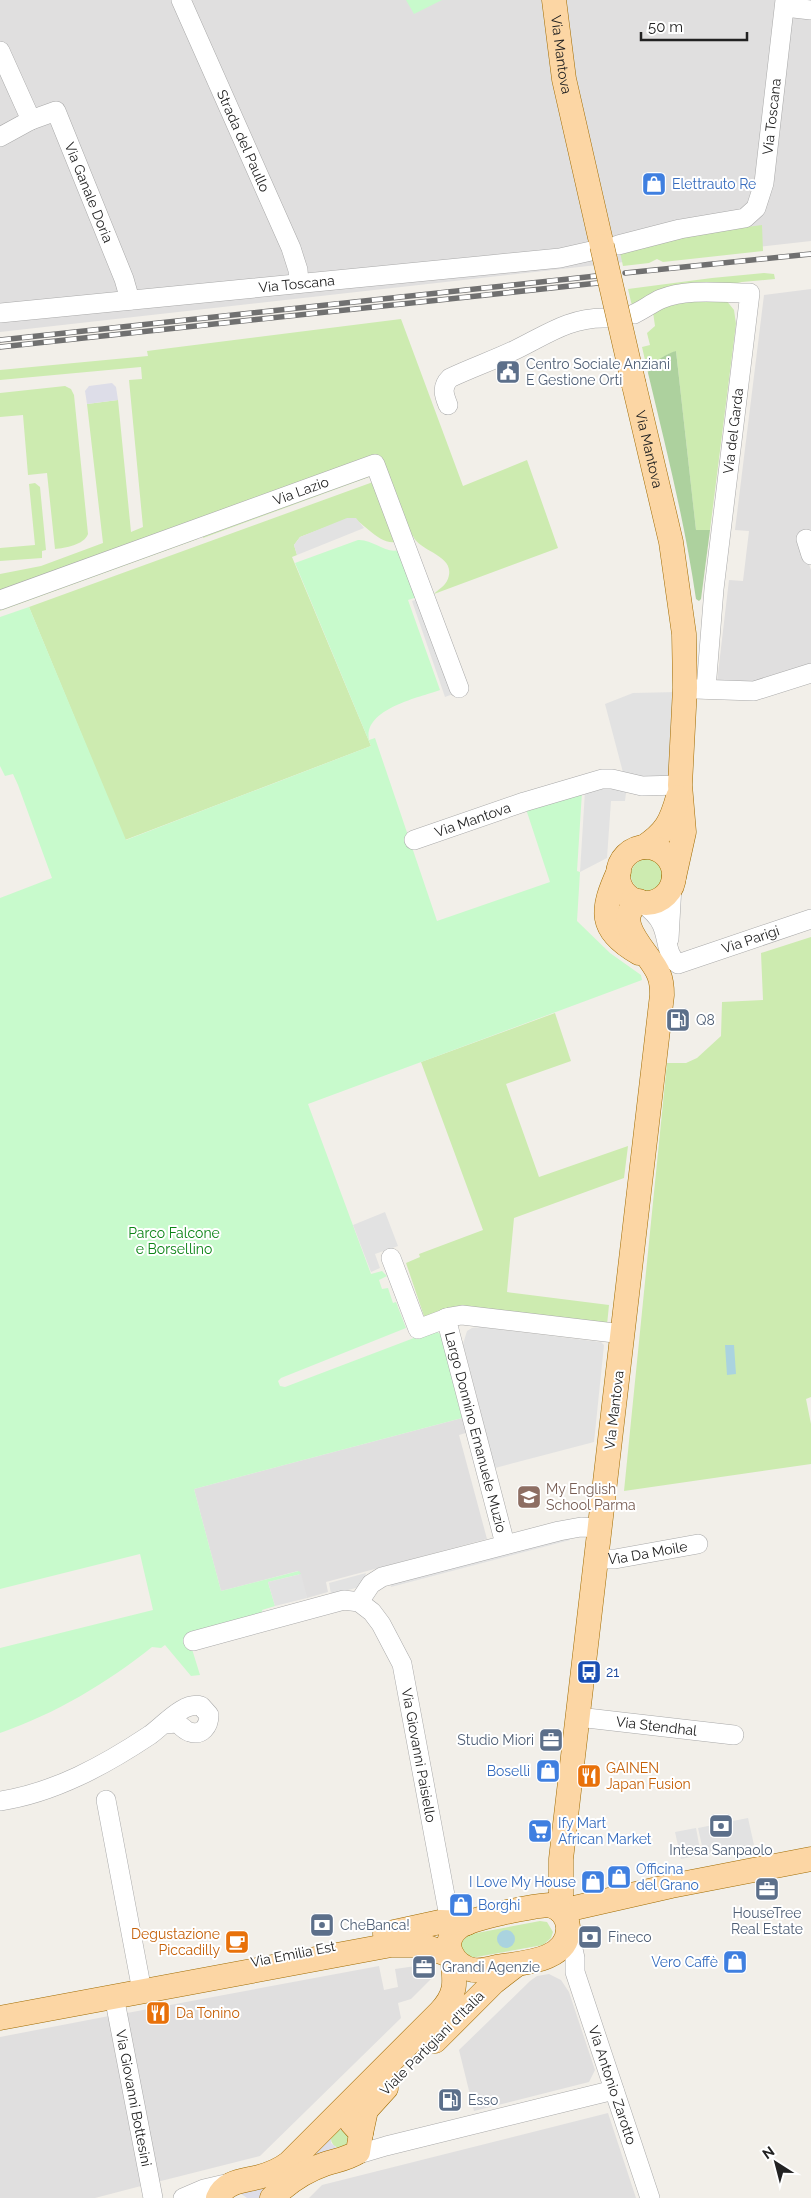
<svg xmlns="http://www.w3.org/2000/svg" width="811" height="2198" viewBox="0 0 811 2198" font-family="Raleway,sans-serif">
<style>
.residential{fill:#e0dfdf}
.grass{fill:#cdebb0}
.forest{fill:#add19e}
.park{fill:#c8facc}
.parking{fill:#e2e2e2}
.plaza{fill:#dddde8;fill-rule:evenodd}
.water{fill:#aad3df}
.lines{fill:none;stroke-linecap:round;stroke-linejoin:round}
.minor-casing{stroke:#a9a9a9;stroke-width:20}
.major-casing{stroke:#a06b00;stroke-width:25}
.minor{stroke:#fff;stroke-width:19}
.major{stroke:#fcd6a4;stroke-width:24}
.rail-casing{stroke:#707070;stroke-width:5.5}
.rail{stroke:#fff;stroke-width:4;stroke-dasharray:11;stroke-linecap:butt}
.major-bridge-casing{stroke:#a06b00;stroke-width:25;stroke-linecap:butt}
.major-bridge{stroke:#fcd6a4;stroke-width:24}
.labels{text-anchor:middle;stroke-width:4;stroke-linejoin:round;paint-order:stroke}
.street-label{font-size:14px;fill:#222;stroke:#fff}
.shop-label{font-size:14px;fill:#366cbe;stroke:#fff;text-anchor:start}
.service-label{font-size:14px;fill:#4e5e75;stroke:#fff;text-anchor:start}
.park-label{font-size:14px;fill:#0c8416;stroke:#fff}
.education-label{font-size:14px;fill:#785e54;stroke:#fff;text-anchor:start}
.transit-label{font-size:14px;fill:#164399;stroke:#fff;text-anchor:start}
.food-label{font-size:14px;fill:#c56008;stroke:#fff;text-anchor:start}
</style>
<rect width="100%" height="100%" fill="#f2efe9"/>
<path class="residential" d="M0,0h811v241l-811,91z
M811,289v244l-11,4 11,33v96l-50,17 -44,-1 12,-102 14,1 6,-50 -14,-1 29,-235z
M466,1417l3,15 -10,3 28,104 -161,43 2,10 -21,6 -9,-27 -77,20 -27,-102z
M423,1965h3l6,13 -21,21 -13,4 3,15 -141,138 -103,26 -30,-169 252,-47 5,24 14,-3 -3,-18z
M549,1974l12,6 8,12 26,78 -6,12 -115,29 -15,-61 71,-69 7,-5z
M109,2016l32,170 -46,12h-95v-161z
M608,2113l28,85h-327l13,-13z"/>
<path class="grass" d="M762,225l1,26 -100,11 -6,-3 -8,4 -26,3 -3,-14 75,-18z
M764,273l10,1 1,5 -33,3 -110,24 -4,-17 84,-11z
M726,300l8,10 2,14 -26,206h-14l-20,-179c-11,4 -24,11 -28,22l-6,-26 8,-2 -3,-12 8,-7 -2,-14 16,-11z
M401,319l62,167 64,-26 31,88 -124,46c3,-4 10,-7 13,-13 12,-26 -27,-28 -34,-45l-3,1 -32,-82 -378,138v-19l41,-8 62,-23 -16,-139 31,-4 13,132 12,-5 -14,-147 13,-1 -1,-12 -141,13v-10l148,-14 -1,-5z
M65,386l6,3 3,6 14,139c-4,11 -23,14 -33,15l-8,-76 -19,2 -5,-60 -23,2v-24z
M369,475l3,1 -169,62 -1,-3z
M373,482l23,60c-19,3 -35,-24 -46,-24l-50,19 -6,8 3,10 -5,2 79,189 -246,94 -96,-233z
M35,483l5,4 6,63 -4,1v7l-42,3v-13l35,-3 -6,-61z
M198,537v2l-198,72v-3z
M631 875a16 16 0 1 1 32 0a16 16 0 1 1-32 0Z
M811,937v460l-5,2 5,25v40l-187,27 43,-428h19l11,-5 24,-22 1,-34 41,-2 -2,-47z
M555,1013l16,48 -65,23 33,93 89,-31 -4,32 -110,40 -7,74 102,13 -2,20 -182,-6 -19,-56 14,-6 -1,-3 64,-24 -62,-168z
M540,1921l7,1 6,10 -2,6 -8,7 -72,13 -6,-2 -5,-8 3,-10 3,-3z
M331 2139a9 9 0 1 1 18 0a9 9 0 1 1-18 0Z"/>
<path class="forest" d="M676,351l20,179h14l-9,69 -2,2 -3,-2c-11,-76 -30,-151 -48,-226 3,-11 18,-19 28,-22z"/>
<path class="park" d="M406,0h36l-28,14z
M358,540c15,-1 27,14 41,10l18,47 -9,3 32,90c-22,8 -77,19 -71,50l6,-2 62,183 113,-39 -24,-73 56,-17 -5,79 3,1 -3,49 33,32 31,22 1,5 -334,124 63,170 11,-3 5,5 -8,4 3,9 6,-1 5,15 3,-1 10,26 -125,50 -3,3 2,5 5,1 150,-57 6,5 21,83 -268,71 27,102 78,-20 2,3 -33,8 7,24 -13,4 1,6 -75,20 12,39 -9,1 -26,-31 -4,3 -9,-1c-45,36 -97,67 -152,86v-85l153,-38 -13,-56 -140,35v-691l52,-20 -34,-93 -5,-11 -8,2 -5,-10v-149l29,-10 97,233 245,-94 -76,-183z"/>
<path class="parking" d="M347,518h9l8,10 -67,27 -3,-10 6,-8z
M434,594l33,95 -22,8 -33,-96z
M678,692l-6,88h-47l-20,-76 28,-11z
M607,785h20l-2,16h-14l-4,57 -27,14 5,-81z
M385,1212l13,34 -23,8 5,14 -9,4 -18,-47z
M480,1327l121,15 3,3 -10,97 -99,26 -32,-124 4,-13 5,-3z
M569,1536l1,4 -179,47 -1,-5z
M366,1573l-3,10 -7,5 -25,6 -2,-11z
M301,1574l6,24 -32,8 -7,-24z
M748,1818l6,27 -50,10 -6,-27z
M696,1828l5,27 -20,4 -6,-27z"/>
<path class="plaza" d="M112,383l4,4 2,13 -31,4 -2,-13 4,-5z
M338,2127l9,1 5,16 -87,54h-18l-7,-5zM336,2130h7l6,7 -2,9 -9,3 -7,-6v-6z"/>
<path class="water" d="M725,1345h9l2,29 -9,1z
M497 1939a9 9 0 1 1 18 0a9 9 0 1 1-18 0Z"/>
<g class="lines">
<defs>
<g id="minor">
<path id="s1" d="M181,0l110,248 7,22 1,13"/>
<path d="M785,7l26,3"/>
<path id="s2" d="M0,51l31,69 25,-9 68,168 6,21"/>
<path d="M0,137l31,-17"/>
<path id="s3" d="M618,245l62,-16 65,-11 11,-10 8,-25 21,-183"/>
<path id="s4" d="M0,313l560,-55 31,-7"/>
<path d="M634,314c9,-4 18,-11 27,-15 26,-11 61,-6 89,-6l-36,296 -8,100"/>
<path d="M448,405c-4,-10 -7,-18 2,-27 21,-10 44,-18 65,-28 31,-15 55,-33 91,-32"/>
<path d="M806,539l5,16"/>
<path id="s5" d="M0,600l375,-136 84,224"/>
<path d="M695,689l59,2 57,-18"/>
<path id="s6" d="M414,840l110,-38 78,-23h10l30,7 38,-1"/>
<path id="s7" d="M641,902c8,6 17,13 21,23 6,13 4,30 16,39l133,-45"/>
<path d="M669,939l3,-54"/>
<path d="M391,1258l27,71 32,-12 12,-2 161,19"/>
<path id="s8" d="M446,1318l59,226"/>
<path id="s9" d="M597,1559h18l83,-15"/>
<path d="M359,1602l12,-18 11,-7 177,-46 22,-4 19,1"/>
<path id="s10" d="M193,1641l151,-41 15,2 13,10 9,12 21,40 48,258"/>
<path id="s11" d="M578,1717l156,18"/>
<path d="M106,1800l36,191"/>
<path d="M0,1801c54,-8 105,-36 150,-66 14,-10 34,-34 51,-29l8,9c0,11 -7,21 -19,17 -5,-1 -9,-7 -14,-9l-11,1"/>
<path id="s12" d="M568,1927l7,31v14l75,226"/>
<path id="s13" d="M114,1996l39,202"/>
<path d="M349,2157l37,-11 228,-56"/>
<path d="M183,2198l21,-9 30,-7"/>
</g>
<g id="major">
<path id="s14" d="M554,0l10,79 38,167"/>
<path id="s15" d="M634,385l37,157 13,92 1,54 -5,97 4,47 -10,45"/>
<path d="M644,847c22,-15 27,-25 34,-50"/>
<circle cx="646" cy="875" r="28"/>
<path d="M619,871c-18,39 -21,59 20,82"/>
<path d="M639,901c-30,22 12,52 20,74 3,7 3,14 3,20l-101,864v52l110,-25 140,-27"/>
<path d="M550,1905c10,4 17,10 18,22 2,35 -48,36 -72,40 -7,2 -16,4 -23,3 -19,-4 -34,-27 -15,-42 12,-10 74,-22 92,-23z"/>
<path d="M385,1934l55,-12 27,1"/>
<path d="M0,2018l391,-73h31l30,11c3,25 6,37 -12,56l-151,151c-9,7 -19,11 -30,14 -15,4 -34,4 -41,21"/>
<path d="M435,2041l59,-59 22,-17"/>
<path d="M361,2133l5,-23 20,-22"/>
<path d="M272,2198c15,-15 33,-27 53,-34 12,-4 22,-5 33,-12l3,-19 -10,-11"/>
</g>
</defs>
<use href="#minor" class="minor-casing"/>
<use href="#major" class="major-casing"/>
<use href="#minor" class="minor"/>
<use href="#major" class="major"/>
<defs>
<path id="rail" d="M625,273l186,-19
M0,340l596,-64
M0,347l598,-64"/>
</defs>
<use href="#rail" class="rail-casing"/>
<use href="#rail" class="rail"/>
<defs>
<path id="major-bridge" d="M602,246l32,139"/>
</defs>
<use href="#major-bridge" class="major-bridge-casing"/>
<use href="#major-bridge" class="major-bridge"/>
</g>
<defs>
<symbol id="shop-square" viewBox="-11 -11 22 22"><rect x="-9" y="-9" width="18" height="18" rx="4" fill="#3f7fe0" stroke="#fff"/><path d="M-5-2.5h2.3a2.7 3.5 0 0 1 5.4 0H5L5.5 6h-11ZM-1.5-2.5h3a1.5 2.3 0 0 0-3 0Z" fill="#fff"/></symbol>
<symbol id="civic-square" viewBox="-11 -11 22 22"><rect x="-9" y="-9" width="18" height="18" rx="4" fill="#5c6f8a" stroke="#fff"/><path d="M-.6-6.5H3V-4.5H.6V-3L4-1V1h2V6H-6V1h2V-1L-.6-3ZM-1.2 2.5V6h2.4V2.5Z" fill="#fff"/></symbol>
<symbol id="fuel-square" viewBox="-11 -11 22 22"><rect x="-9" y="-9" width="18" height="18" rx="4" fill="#5c6f8a" stroke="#fff"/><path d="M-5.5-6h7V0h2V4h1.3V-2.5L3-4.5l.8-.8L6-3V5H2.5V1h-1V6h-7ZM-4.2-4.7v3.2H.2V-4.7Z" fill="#fff"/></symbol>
<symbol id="school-square" viewBox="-11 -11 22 22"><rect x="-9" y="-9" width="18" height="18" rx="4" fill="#8d6e63" stroke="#fff"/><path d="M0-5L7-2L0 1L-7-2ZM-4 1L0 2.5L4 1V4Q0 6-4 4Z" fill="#fff"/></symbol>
<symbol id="bus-square" viewBox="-11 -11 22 22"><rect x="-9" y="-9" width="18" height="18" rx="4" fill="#1a4fb4" stroke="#fff"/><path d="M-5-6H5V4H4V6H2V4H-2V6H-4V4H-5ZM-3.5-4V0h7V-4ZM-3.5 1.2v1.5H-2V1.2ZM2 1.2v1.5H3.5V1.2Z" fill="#fff"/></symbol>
<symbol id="office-square" viewBox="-11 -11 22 22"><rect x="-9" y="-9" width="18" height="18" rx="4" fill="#5c6f8a" stroke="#fff"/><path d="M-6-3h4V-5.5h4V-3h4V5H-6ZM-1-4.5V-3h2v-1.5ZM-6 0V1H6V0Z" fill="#fff"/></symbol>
<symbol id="restaurant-square" viewBox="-11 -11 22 22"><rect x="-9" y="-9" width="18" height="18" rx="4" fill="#e8710a" stroke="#fff"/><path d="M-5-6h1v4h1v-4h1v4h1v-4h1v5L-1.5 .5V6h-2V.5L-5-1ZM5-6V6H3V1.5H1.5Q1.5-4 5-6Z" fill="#fff"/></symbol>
<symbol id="bank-square" viewBox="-11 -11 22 22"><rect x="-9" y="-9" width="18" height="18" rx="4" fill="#5c6f8a" stroke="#fff"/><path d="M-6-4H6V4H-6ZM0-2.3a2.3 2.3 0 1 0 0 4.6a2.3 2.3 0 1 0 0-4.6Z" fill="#fff"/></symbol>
<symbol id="supermarket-square" viewBox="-11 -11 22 22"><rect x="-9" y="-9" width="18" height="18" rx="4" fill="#3f7fe0" stroke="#fff"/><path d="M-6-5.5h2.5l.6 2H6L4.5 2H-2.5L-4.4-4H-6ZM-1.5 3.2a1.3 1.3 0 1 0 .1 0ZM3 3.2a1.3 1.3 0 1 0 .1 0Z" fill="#fff"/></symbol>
<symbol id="cafe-square" viewBox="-11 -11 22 22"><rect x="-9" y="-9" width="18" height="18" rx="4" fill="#e8710a" stroke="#fff"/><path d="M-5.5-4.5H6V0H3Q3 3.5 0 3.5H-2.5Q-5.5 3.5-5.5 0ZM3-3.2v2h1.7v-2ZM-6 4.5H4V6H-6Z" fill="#fff"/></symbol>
</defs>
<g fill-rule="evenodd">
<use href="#shop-square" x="640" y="170" width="28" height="28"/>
<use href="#civic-square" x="494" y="358" width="28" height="28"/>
<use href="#fuel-square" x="664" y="1006" width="28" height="28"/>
<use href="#school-square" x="515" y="1483" width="28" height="28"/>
<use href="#bus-square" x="575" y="1658" width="28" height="28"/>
<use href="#office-square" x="537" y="1726" width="28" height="28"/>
<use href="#shop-square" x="534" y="1757" width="28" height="28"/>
<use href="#restaurant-square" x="575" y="1762" width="28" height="28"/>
<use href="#bank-square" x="707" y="1812" width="28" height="28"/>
<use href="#supermarket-square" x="526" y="1817" width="28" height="28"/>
<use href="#shop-square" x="605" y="1863" width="28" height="28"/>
<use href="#shop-square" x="579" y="1868" width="28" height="28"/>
<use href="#office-square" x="753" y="1875" width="28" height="28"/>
<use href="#shop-square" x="447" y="1891" width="28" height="28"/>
<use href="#bank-square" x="308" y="1911" width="28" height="28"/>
<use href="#bank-square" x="576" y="1923" width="28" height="28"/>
<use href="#cafe-square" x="223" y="1928" width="28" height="28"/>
<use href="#shop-square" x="721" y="1948" width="28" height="28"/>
<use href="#office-square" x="410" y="1953" width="28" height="28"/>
<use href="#restaurant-square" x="144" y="1999" width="28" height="28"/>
<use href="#fuel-square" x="436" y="2086" width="28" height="28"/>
</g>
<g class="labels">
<g class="street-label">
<text dy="5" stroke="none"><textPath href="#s14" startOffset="55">Via Mantova</textPath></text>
<text dy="5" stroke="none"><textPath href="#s3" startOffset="238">Via Toscana</textPath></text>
<text dy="5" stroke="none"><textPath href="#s1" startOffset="154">Strada del Paullo</textPath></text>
<text dy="5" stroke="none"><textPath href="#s2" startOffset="190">Via Ganale Doria</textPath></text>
<text dy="5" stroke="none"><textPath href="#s4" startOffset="298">Via Toscana</textPath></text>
<text transform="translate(733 431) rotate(-83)" y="5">Via del Garda</text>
<text dy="5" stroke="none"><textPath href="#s15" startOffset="66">Via Mantova</textPath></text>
<text dy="5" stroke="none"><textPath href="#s5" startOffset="320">Via Lazio</textPath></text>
<text dy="5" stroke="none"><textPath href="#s6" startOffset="62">Via Mantova</textPath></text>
<text dy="5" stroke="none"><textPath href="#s7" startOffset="151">Via Parigi</textPath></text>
<text transform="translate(614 1410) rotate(-83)" y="5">Via Mantova</text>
<text dy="5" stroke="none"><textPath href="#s8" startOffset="118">Largo Donnino Emanuele Muzio</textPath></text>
<text dy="5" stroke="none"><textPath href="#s9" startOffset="51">Via Da Moile</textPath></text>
<text dy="5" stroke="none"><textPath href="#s11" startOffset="79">Via Stendhal</textPath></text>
<text dy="5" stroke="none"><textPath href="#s10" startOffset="341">Via Giovanni Paisiello</textPath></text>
<text transform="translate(293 1954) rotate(-11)" y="5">Via Emilia Est</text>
<text transform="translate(432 2043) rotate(-45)" y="5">Viale Partigiani d'Italia</text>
<text dy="5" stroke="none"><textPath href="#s12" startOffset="165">Via Antonio Zarotto</textPath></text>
<text dy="5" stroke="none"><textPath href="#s13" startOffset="104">Via Giovanni Bottesini</textPath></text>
</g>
<g class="shop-label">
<text x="672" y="189">Elettrauto Re</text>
<text x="530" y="1776" text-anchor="end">Boselli</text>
<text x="558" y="1828">Ify Mart<tspan x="558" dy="16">African Market</tspan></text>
<text x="636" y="1874">Officina<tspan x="636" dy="16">del Grano</tspan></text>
<text x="576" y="1887" text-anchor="end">I Love My House</text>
<text x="478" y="1910">Borghi</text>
<text x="718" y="1967" text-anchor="end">Vero Caffè</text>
</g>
<g class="service-label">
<text x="526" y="369">Centro Sociale Anziani<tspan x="526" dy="16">E Gestione Orti</tspan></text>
<text x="696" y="1025">Q8</text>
<text x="534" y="1745" text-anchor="end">Studio Miori</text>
<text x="721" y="1855" text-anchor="middle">Intesa Sanpaolo</text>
<text x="767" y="1918" text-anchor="middle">HouseTree<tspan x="767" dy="16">Real Estate</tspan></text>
<text x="340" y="1930">CheBanca!</text>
<text x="608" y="1942">Fineco</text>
<text x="442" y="1972">Grandi Agenzie</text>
<text x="468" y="2105">Esso</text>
</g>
<g class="park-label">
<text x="174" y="1238">Parco Falcone<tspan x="174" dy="16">e Borsellino</tspan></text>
</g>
<g class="education-label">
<text x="546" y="1494">My English<tspan x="546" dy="16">School Parma</tspan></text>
</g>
<g class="transit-label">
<text x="606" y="1677">21</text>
</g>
<g class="food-label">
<text x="606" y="1773">GAINEN<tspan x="606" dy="16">Japan Fusion</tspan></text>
<text x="220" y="1939" text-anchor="end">Degustazione<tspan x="220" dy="16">Piccadilly</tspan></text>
<text x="176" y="2018">Da Tonino</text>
</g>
</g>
<g transform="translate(776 2163) rotate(324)" stroke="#ffffff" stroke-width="4" paint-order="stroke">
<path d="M0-4L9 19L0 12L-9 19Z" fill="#222222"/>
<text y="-8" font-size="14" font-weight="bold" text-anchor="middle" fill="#222222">N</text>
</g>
<path d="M641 32v8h106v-8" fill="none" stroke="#222222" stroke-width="2.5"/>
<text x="648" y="32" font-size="15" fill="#222222" stroke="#ffffff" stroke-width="4" paint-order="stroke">50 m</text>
</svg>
